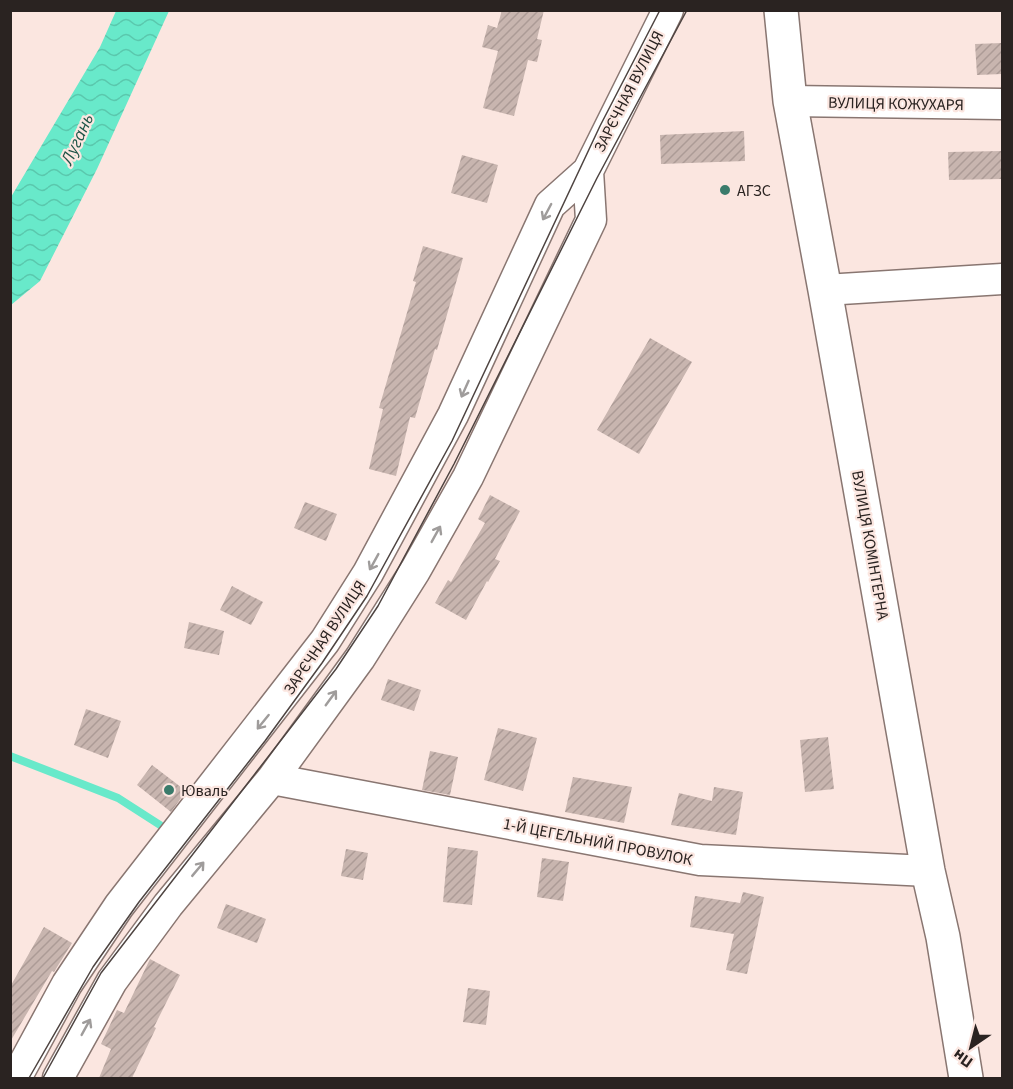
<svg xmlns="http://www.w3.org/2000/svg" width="1013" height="1089" viewBox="0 0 1013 1089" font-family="'Source Sans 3',sans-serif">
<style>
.water{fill:url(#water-waves)}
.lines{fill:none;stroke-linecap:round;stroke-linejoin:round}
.stream{stroke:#68e9ca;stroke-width:8}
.building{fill:url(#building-hatch)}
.minor-casing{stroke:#897671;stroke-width:33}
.major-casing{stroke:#897671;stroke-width:36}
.minor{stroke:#fff;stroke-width:30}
.major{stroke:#fff;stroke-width:33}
.tram{stroke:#4e4441;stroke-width:1.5}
.oneway{stroke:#9f9c9b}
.poi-dot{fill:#3a7b6b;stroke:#fbe6e0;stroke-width:2}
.labels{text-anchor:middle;stroke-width:4.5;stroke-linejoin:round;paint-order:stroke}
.street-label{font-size:16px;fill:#2a2321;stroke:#fbe6e0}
.poi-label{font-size:16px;fill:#2a2321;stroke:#fbe6e0;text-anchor:start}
.water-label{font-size:18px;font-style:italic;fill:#1f5548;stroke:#fbe6e0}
</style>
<defs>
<pattern id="water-waves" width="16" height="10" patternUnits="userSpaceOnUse" patternTransform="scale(1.5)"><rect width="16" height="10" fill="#68e9ca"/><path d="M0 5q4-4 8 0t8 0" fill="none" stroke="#5ac8ad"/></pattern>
<pattern id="building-hatch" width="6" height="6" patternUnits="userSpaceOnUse" patternTransform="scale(1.5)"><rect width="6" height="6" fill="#c8b5af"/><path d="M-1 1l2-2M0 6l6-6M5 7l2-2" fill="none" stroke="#ac9b96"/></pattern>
</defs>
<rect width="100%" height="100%" fill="#fbe6e0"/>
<path class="water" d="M116,11h53l-72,158 -57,112 -29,24v-108l89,-150z"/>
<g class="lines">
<path class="stream" d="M10,756l108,42 42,27"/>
</g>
<path class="building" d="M502,10h42l-7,29 5,1 -5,22 -9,-2 -14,56 -31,-8 15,-57 -16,-4 6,-22 9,3z
M1002,43v31l-25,1 -2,-31z
M744,131l1,30 -84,3 -1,-29z
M1002,151v28l-53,1 -1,-28z
M462,155l36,10 -11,38 -36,-10z
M423,246l40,12 -26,92 -2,-1 -20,69 -5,-1 -14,59 -27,-7 14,-60 -4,-1 37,-126 -3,-1z
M650,338l42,24 -53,92 -42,-24z
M490,495l30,16 -25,48 5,2 -12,21 -1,-1 -21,39 -31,-17 13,-23 3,2 34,-59 -7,-4z
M305,502l32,12 -11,27 -32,-13z
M232,586l31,16 -12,23 -31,-15z
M189,622l35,9 -5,24 -35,-7z
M388,679l33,11 -7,21 -33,-11z
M86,709l35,12 -13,37 -34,-13z
M498,728l39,10 -14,53 -39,-11z
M828,737l6,52 -29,3 -5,-52z
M430,751l28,6 -8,38 -28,-5z
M152,765l34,26 -15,21 -34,-27z
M573,777l59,10 -8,36 -59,-11z
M714,787l29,5 -7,43 -65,-10 8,-32 33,8z
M448,847l30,4 -6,54 -29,-3z
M346,849l22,4 -5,27 -22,-4z
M542,858l27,4 -6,39 -26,-4z
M743,892l21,5 -17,77 -21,-4 8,-36 -44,-7 5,-31 45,7z
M226,904l40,15 -9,24 -40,-15z
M44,927l28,16 -18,29 -2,-1 -42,71v-55z
M150,959l30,16 -26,52 2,1 -24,50h-33l12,-29 -10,-5 16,-34 7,3z
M468,988l22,3 -4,34 -23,-3z"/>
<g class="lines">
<defs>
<path id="minor" d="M790,101l212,3
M825,290l177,-11
M272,779l428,81 228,11
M16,1078l51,-94 52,-78 206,-265 43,-68 85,-158 97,-210 38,-34 80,-161
M58,1078l54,-97 56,-76 104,-126 88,-121 55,-87 53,-94 123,-257 -3,-49"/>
<path id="major" d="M781,10l9,91 35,189 103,581 15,66 23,141"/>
</defs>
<use href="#minor" class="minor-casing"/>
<use href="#major" class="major-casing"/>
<use href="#minor" class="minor"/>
<use href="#major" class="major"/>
<path class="tram" d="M29,1078l64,-111 46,-65 126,-161 57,-78 45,-67 85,-155 148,-315 60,-116
M43,1078l58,-105 235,-304 42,-63 76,-142 143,-286 90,-168"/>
</g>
<defs><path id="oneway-shaft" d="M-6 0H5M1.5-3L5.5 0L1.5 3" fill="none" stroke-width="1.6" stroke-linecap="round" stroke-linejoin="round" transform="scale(1.5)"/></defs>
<g class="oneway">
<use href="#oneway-shaft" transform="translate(547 212) rotate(118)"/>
<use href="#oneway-shaft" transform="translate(465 389) rotate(114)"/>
<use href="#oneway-shaft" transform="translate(436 534) rotate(-61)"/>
<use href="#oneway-shaft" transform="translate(374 562) rotate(119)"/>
<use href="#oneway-shaft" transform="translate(331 698) rotate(-54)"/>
<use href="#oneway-shaft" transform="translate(263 722) rotate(129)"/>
<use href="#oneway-shaft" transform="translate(198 869) rotate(-50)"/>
<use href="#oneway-shaft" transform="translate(86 1027) rotate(-61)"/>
</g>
<g class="poi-dot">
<circle cx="725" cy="190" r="6"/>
<circle cx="169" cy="790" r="6"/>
</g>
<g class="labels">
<g class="street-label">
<text transform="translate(628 91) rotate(-63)" y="6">ЗАРЄЧНАЯ ВУЛИЦЯ</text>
<text transform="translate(896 103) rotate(1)" y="6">ВУЛИЦЯ КОЖУХАРЯ</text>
<text transform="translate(871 545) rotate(80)" y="6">ВУЛИЦЯ КОМІНТЕРНА</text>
<text transform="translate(324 637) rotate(-56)" y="6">ЗАРЄЧНАЯ ВУЛИЦЯ</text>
<text transform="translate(598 841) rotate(11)" y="6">1-Й ЦЕГЕЛЬНИЙ ПРОВУЛОК</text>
</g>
<g class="poi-label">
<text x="737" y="196">АГЗС</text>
<text x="181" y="796">Юваль</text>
</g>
<g class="water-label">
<text transform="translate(77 139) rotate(-65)" y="6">Лугань</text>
</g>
</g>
<rect width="1013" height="1089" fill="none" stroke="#2a2321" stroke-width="24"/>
<g transform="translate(971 1047) rotate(215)" stroke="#fbe6e0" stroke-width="4.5" paint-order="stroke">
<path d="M0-4.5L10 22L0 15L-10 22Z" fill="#2a2321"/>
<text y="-9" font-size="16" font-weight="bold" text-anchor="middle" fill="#2a2321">Пн</text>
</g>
</svg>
